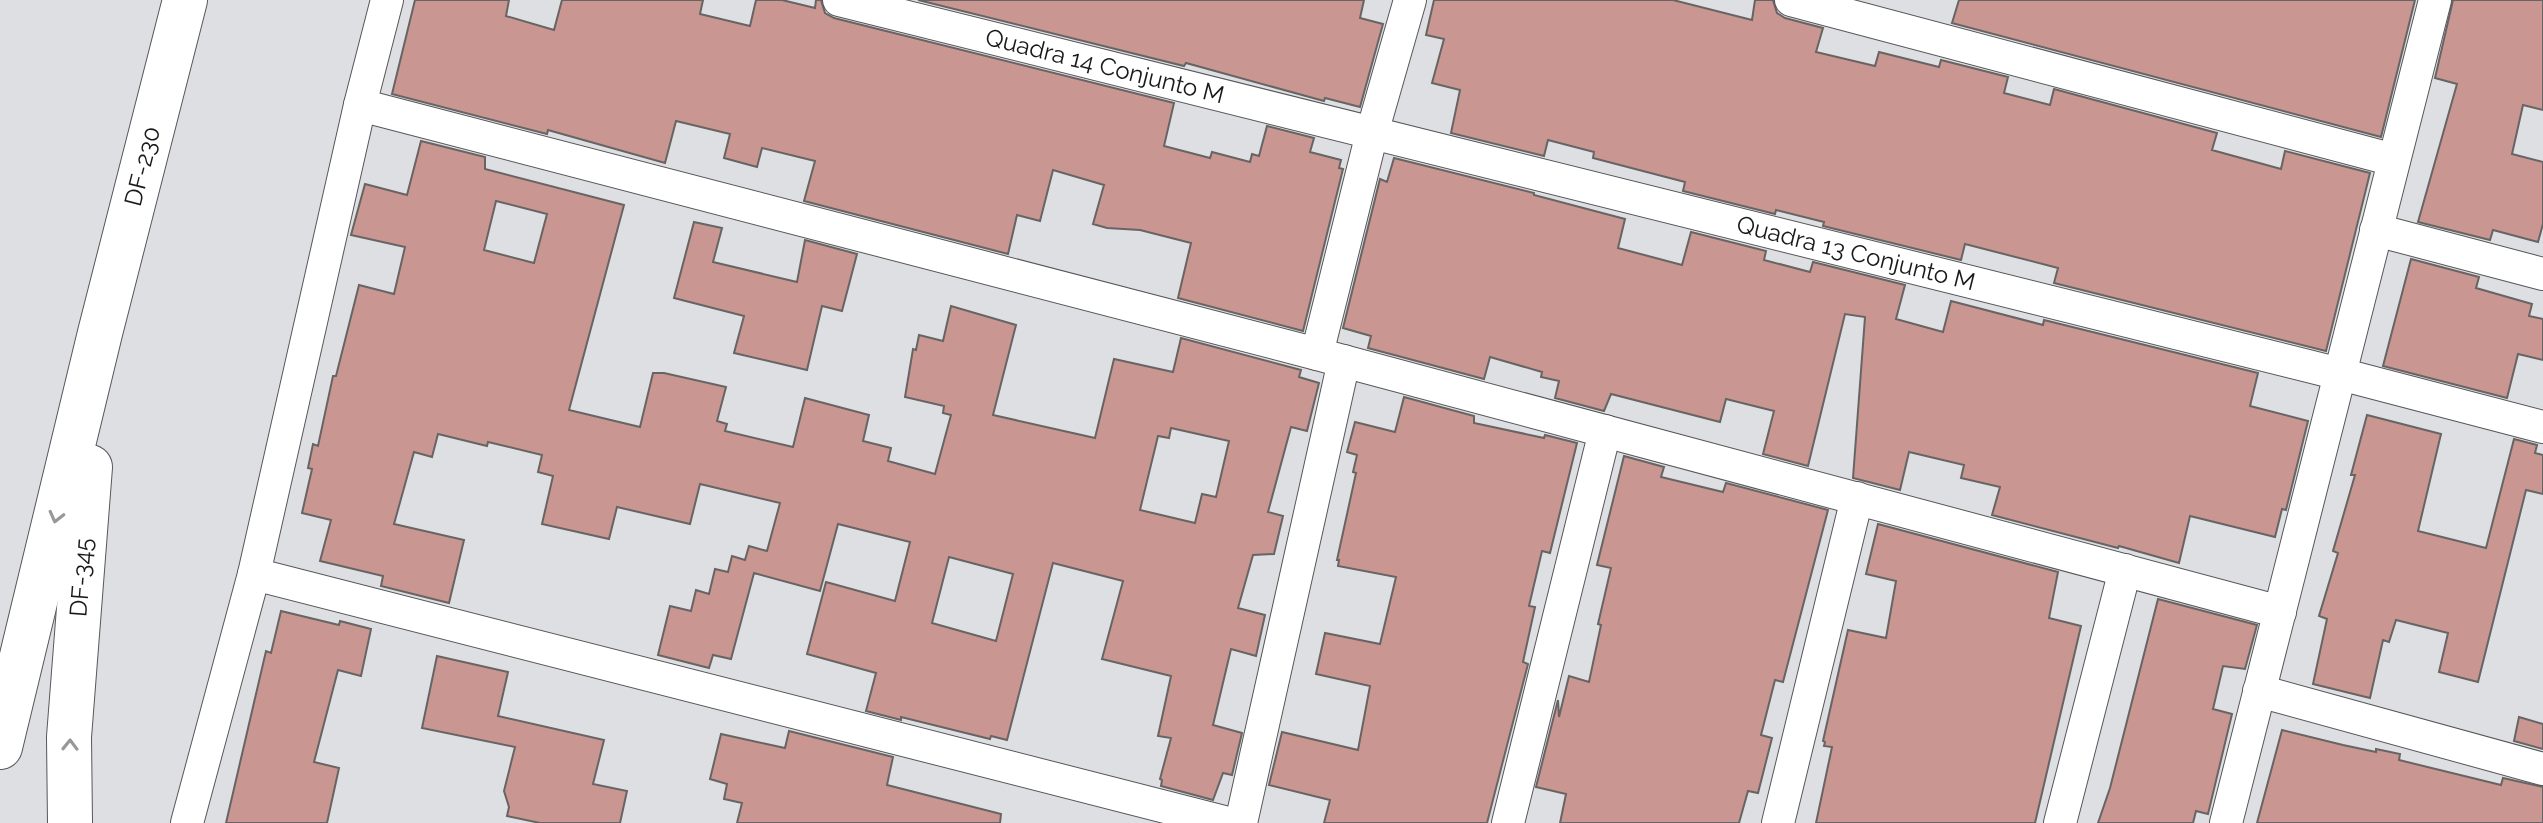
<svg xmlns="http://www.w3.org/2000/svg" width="2543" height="823" viewBox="0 0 2543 823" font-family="Raleway,sans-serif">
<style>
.building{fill:#ca9692;stroke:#676464;stroke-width:2;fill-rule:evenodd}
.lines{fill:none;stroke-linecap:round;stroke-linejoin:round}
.street-casing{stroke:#57575a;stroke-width:34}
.primary-casing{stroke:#57575a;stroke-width:46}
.street{stroke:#fff;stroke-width:32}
.primary{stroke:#fff;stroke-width:44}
.oneway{stroke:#979898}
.labels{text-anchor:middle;stroke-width:6;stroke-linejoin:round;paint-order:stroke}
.street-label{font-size:24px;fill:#18191a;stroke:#ecedef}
</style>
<rect width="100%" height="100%" fill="#dedfe2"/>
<path class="building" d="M415,0h94l-3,16 48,14 8,-30h141l-3,14 50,12 6,-26h26l33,8 1,-8h5l4,13 9,5 340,85 -10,43 46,12 2,-6 38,10 2,-8 7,2 8,-30 47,12 -4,14 31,8 -2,8 4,1 -40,162 -125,-33 13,-55 -51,-13 -33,-2 -14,-4 11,-39 -51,-15 -13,51 -23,-6 -9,39 -204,-53 11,-40 -53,-13 -5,19 -33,-9 6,-24 -54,-13 -11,42 -117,-33 -1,4 -155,-40z
M918,0h446l-4,18 23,6 -23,83 -35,-9 -1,3 -138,-38 -2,3z
M1434,0h239l79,20 3,-20h18l4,13 8,5 38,10 -7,24 59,14 4,-14 60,15 2,-7 67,17 -4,16 46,12 4,-16 163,44 -5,17 69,19 4,-18 85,22 -44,178 -272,-68 4,-15 -93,-24 -4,16 -138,-34 1,-4 -48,-12 -1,4 -92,-23 2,-9 -92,-24 1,-6 -46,-12 -4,16 -93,-23 9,-43 -28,-7 12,-44 -18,-4z
M1959,0h456l-34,137 -429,-114z
M2453,0h90v110l-20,-5 -11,49 31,8v62l-5,18 -45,-12 -3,10 -72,-18 39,-138 -22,-6z
M421,141l64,16v12l139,36 -55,205 71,17 13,-54h11l62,14 -9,34 10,3 -2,7 68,16 12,-49 64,17 -6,26 28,7 -3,13 47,13 16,-59 -8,-2 1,-7 -39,-9 8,-48 3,1 3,-15 24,6 8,-35 65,19 -23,90 102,23 19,-79 59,13 8,-34 120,32 -2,7 20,6 -12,48 -16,-4 -23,85 15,4 -9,38 -21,1 -15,53 27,7 -9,41 -25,-7 -18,76 29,8 -10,42 -9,-2 -10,27 -52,-14 1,-6 -2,-1 11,-41 -13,-2 13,-60 -69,-17 21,-78 -70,-18 -46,177 -16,-4 -1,3 -89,-22v3l-35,-9 10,-38 -69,-19 19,-72 69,19 15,-59 -72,-18 -18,67 -66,-18 -23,86 -18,-4 -4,13 -51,-13 12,-49 21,5 5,-21 13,4 6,-25 13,3 4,-16 13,4 4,-14 18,5 13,-48 -80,-19 -10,40 -73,-17 -8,32 -67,-15 11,-48 -15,-4 4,-17 -54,-13 -1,4 -49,-12 -6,23 -18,-5 -20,72 70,16 -15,63 -68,-17 2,-10 -63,-15 11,-41 -29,-7 10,-44 -4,-1 5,-24 5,2 15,-70h3l23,-91 35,9 11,-47 -54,-12 14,-51 42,11zM496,201l51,13 -13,49 -50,-13zM1171,428l58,13 -13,56 -14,-3 -7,29 -55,-13 18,-74 11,2zM949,557l64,17 -17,67 -64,-18z
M1394,158l140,35v2l91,24 -7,29 64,17 9,-33 75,19 -2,9 46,12 3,-10 92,23 -9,34 47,13 8,-31 92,24 1,-5 214,53 -8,33 58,15 -22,89 -4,-1 -7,28 -85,-21 -11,47 -60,-17 -1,2 -126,-33 8,-28 -39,-9 3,-13 -55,-13 -9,38 -47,-12 12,-161 -20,-3 -37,152 -45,-12 11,-43 -48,-12 -6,23 -109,-28 -7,17 -49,-13 4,-17 -18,-4 1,-5 -52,-15 -6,22 -116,-31 3,-12 -28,-8 37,-149 7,3z
M694,222l28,6 -9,34 84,20 8,-42 52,14 -15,57 -20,-5 -15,64 -73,-17 10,-37 -70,-18z
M2411,259l68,18 -3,11 56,16 -3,12 14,3v41l-25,-6 -11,44 -124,-32z
M1404,397l70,19v7l70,15 1,-3 32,8 -27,110 -8,-2 -13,55 6,1 -12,55 5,2 -41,159h-163l6,-23 -61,-15 13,-53 76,18 12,-64 -54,-12 9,-41 55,11 16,-67 -58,-11 1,-6h-2l19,-87 -3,-1 4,-17 -10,-3 8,-30 40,10z
M2367,415l74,19 -23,97 68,17 28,-109 23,6 -2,8 8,2v39l-17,-4 -48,192 -39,-10 9,-39 -52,-13 -7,22 -6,-2 -13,58 -57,-14 14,-65 -8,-3 19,-63 -5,-2 22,-76h-4z
M1624,456l40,11 -3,10 62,15 3,-9 102,27 -45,172 -8,-2 -14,55 11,3 -14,55 -10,-2 -9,32h-179l6,-29 -30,-7 22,-87 1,17 10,-41 20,6 12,-57 -3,-1 13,-56 -14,-3z
M1878,524l180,48 -9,46 32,8 -46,197h-219l16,-76 -8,-1 1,-4 -2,-1 25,-111 38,8 10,-57 -30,-7z
M2158,599l99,26 -12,44 -22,-3 -10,43 19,5 -24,100 -12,-3 -3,12h-95l12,-35z
M281,611l58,14 1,-4 31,8 -10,47 -23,-6 -24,92 25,6 -12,55h-101l40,-172 5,2z
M437,656l71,16 -10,44 106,24 -11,44 34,7 -7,32h-80l-33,-7 2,-9 -5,-16 11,-44 -93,-19z
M2519,717l24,7v25l-29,-8z
M2282,730l61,15 33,7v-3l24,5 -1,6 102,25 2,-7 40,9v36h-286z
M789,731l104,26 -6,28 114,29 -1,9h-263l5,-20 -18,-4 3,-15 -17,-5 11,-45 64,14z"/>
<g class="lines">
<defs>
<g id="street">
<path id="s1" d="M839,0l1501,374 203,53"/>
<path d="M1791,0l603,160"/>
<path d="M360,105l957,249 963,258"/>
<path d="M2376,230l167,44"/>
<path d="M1317,354l55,-221 38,-133"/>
<path d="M254,574l974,249"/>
<path d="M2259,691l284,78"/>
<path d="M187,823l67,-249 106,-469 27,-105"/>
<path d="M1241,823l103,-462"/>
<path d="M1508,823l97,-392"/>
<path d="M1778,823l79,-325"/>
<path d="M2060,823l65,-253"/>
<path d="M2226,823l209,-823"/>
</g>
<g id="primary">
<path id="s2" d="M0,747l100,-414 85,-333"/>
<path id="s3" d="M70,823l-1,-86 21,-270"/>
</g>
</defs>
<use href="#street" class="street-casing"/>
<use href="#primary" class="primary-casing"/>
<use href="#street" class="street"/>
<use href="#primary" class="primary"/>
</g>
<defs><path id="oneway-chevron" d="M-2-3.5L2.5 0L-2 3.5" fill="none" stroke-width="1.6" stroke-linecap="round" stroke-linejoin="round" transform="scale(2)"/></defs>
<g class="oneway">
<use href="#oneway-chevron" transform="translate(56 517) rotate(104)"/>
<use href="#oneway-chevron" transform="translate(70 745) rotate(-89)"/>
</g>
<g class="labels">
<g class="street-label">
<text dy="8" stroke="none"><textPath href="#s1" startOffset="274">Quadra 14 Conjunto M</textPath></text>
<text dy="8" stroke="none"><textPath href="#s2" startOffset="598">DF-230</textPath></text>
<text dy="8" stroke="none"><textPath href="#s1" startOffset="1048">Quadra 13 Conjunto M</textPath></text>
<text dy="8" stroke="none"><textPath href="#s3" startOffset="246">DF-345</textPath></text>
</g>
</g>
</svg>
